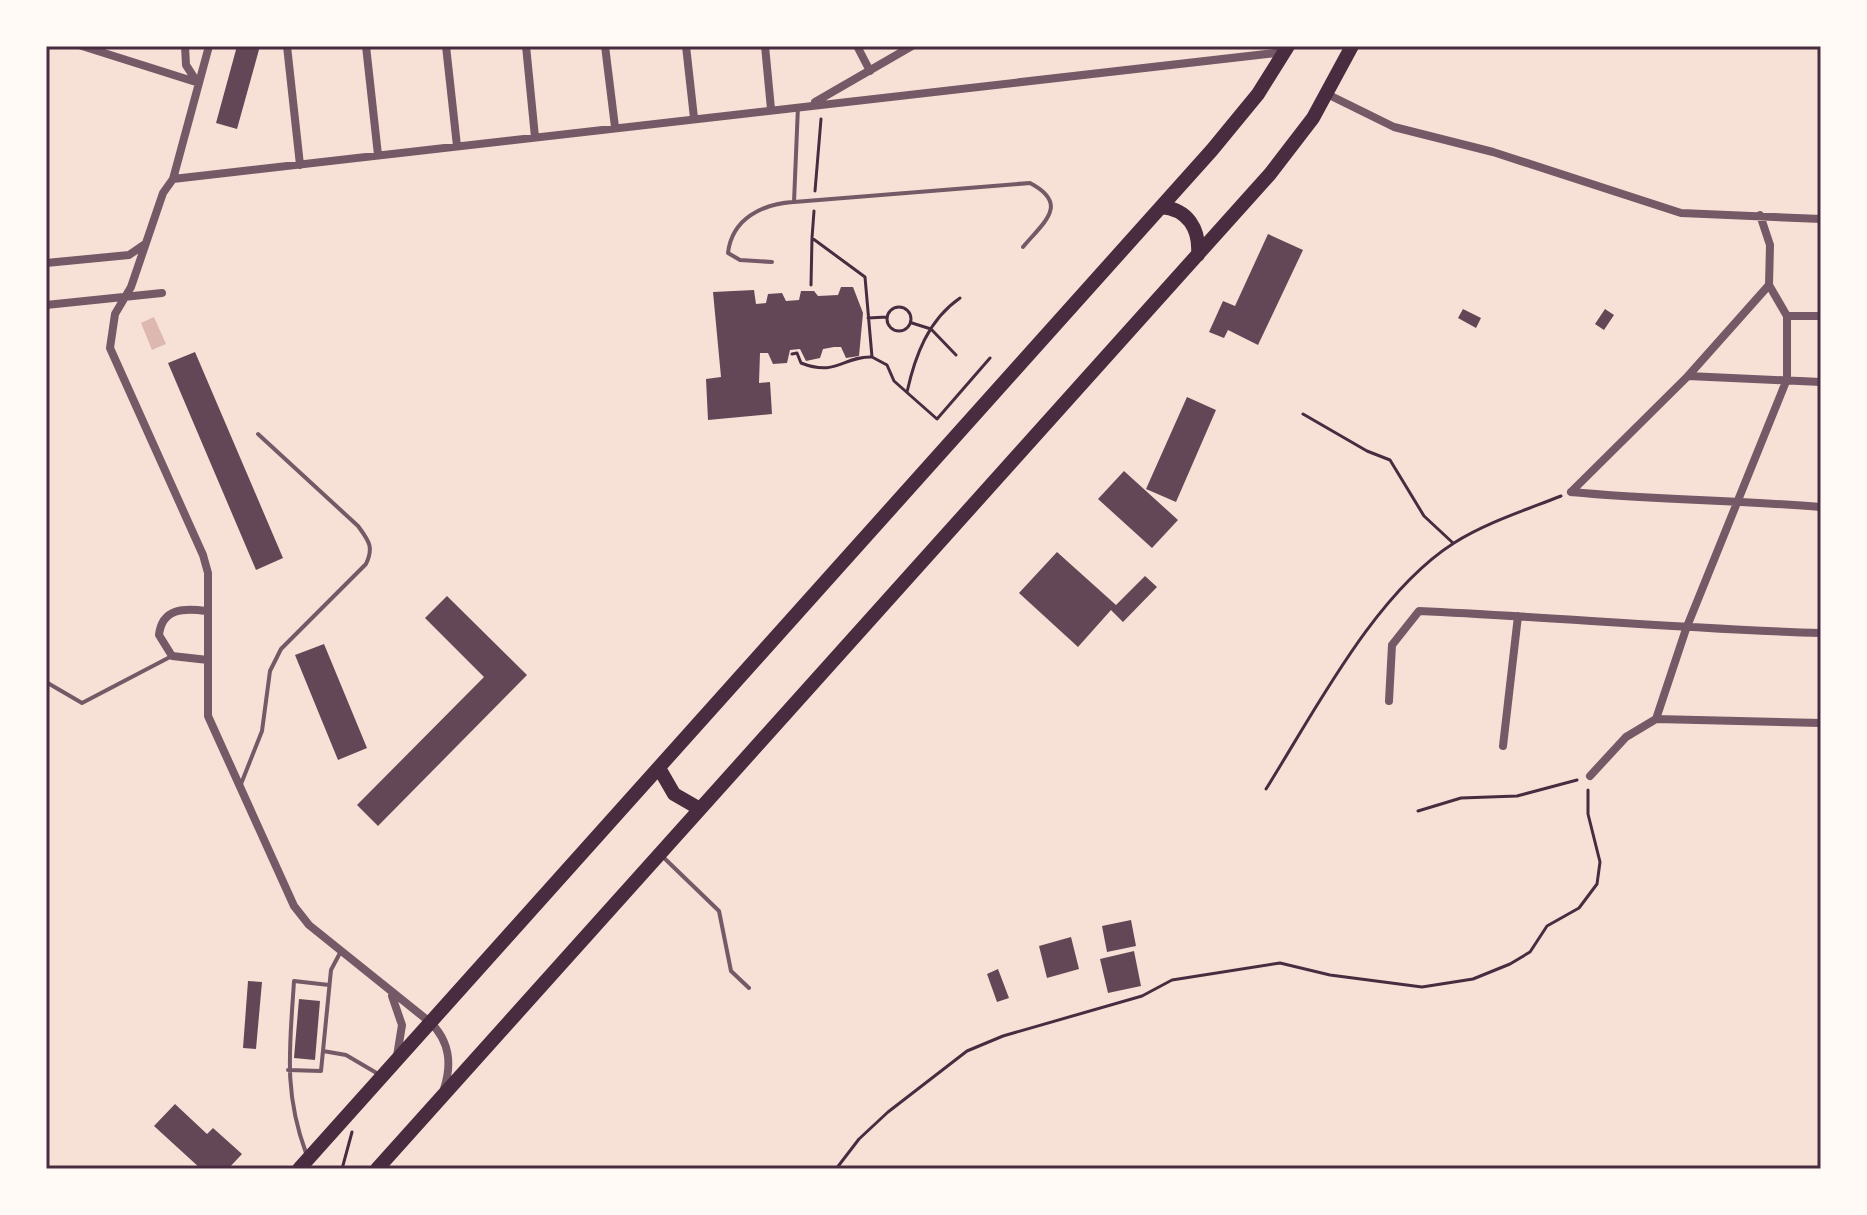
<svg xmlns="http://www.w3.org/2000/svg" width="1867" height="1215" viewBox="0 0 1867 1215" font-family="Barlow,sans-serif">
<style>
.water{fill:#dcb8b0}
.building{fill:#644757}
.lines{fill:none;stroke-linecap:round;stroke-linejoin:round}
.path{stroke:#4a2c40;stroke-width:3}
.service{stroke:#755966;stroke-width:4}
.minor{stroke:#755966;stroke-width:8}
.primary{stroke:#4a2c40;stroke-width:14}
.neatline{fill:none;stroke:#4a2c40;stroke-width:3}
</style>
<rect width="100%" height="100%" fill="#f7e1d7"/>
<path class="water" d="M154,317l12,27 -14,6 -11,-27z"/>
<path class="building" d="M237,46h23l-23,83 -21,-6z
M1268,234l35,16 -45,95 -30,-15 -4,8 -15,-6 14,-31 12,5z
M841,287h12l10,26 -4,43 -13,2 -5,-11h-7l-11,2 -3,9 -14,3 -6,-12 -10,1 -3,13 -14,1 -5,-11h-8l-1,30 11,-1 2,32 -64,6 -2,-41 15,-2 -8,-85 41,-2 2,14 10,-1 2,-9 14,-1 4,8 13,-1 2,-9h13l4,5 20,-1z
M1463,309l18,9 -5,10 -18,-10z
M1605,309l9,6 -10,15 -9,-6z
M195,352l88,206 -27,12 -88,-207z
M1187,397l29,13 -40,92 -30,-13z
M1124,471l54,49 -26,28 -54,-49z
M1057,552l59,53 29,-29 12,11 -34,35 -12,-12 -33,37 -59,-54z
M447,596l80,79 -149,151 -21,-21 127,-128 -59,-59z
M324,644l43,104 -29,12 -43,-105z
M1131,920l5,26 -29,6 -5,-26z
M1071,937l8,32 -32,9 -8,-32z
M1134,951l7,35 -33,7 -8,-34z
M998,969l11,29 -12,4 -10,-28z
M248,981l14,1 -6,67 -13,-1z
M299,999l21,2 -5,59 -21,-2z
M175,1104l32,30 6,-6 29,26 -14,15h-27l-47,-43z"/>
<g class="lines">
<path class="path" d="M815,191l6,-72
M814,211l-2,27 53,39 7,80 15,8 7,16 43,38 53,-61
M811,285l1,-47
M887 319a12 12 0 1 1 24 0a12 12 0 1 1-24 0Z
M868,318l19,-1
M912,323l19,6 25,26
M792,354l5,-1 4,10c36,14 42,-7 71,-6
M907,392c8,-36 21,-72 53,-94
M1303,414l64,37 23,9 34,56 29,27
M1266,789c49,-78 109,-196 188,-246 31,-20 72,-33 107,-47
M1418,811l43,-13 56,-2 60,-16
M342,1169l10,-37
M836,1169l23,-30 29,-27 79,-61 36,-15 139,-40 30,-16 108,-17 50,12 92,12 51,-8 37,-15 20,-12 17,-26 32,-18 18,-24 3,-22 -12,-48v-24"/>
<path class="service" d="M798,106l-4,96 236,-19c40,21 14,39 -7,64
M772,262l-32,-2 -12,-7c4,-35 35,-49 65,-51
M46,682l36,21 88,-46
M241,784l21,-53 8,-60 11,-22 85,-85c8,-17 3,-23 -8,-38l-100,-92
M661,855l58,56 12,60 18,17
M323,1051l23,4 34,20
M288,1070l33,1 10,-101 10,-19
M306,1153c-23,-62 -16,-107 -12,-172l35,4"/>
<path class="minor" d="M82,46l117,37
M185,46l1,19 9,14
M209,46l-36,133 -10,14 -32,94 -16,27 -5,34 93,207 5,18v143l86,190 15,19 122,98c19,19 21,41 13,66
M287,46l13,119
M366,46l12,109
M446,46l11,100
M526,46l9,91
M605,46l10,81
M686,46l8,72
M765,46l6,63
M857,46l13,25
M1327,94l67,33 99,25 188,61 140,6
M815,102l97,-56
M173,179l1111,-127
M46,263l83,-8 16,-11
M46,305l116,-12
M1787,316h34
M1688,376l133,6
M1571,492l117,-116 81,-91
M1571,492c83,8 166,8 250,15
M206,611c-22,-3 -44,-3 -47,24l13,21 36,4
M1389,701l3,-56 27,-34c134,6 268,18 402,22
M1656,719l30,-90 101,-250v-63l-18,-31 1,-40 -10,-30
M1503,746l15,-130
M1590,776l36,-39 30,-18 165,4
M392,996l10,29 -5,31"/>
<path class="primary" d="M1161,207c27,2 39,22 37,48
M659,768l15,26 26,15
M299,1169l913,-1019 46,-56 30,-48
M377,1169l893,-995 43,-56 39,-72"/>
</g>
<rect width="1867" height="1215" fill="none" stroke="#fffaf5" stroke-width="96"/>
<rect x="48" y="48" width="1771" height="1119" class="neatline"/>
</svg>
